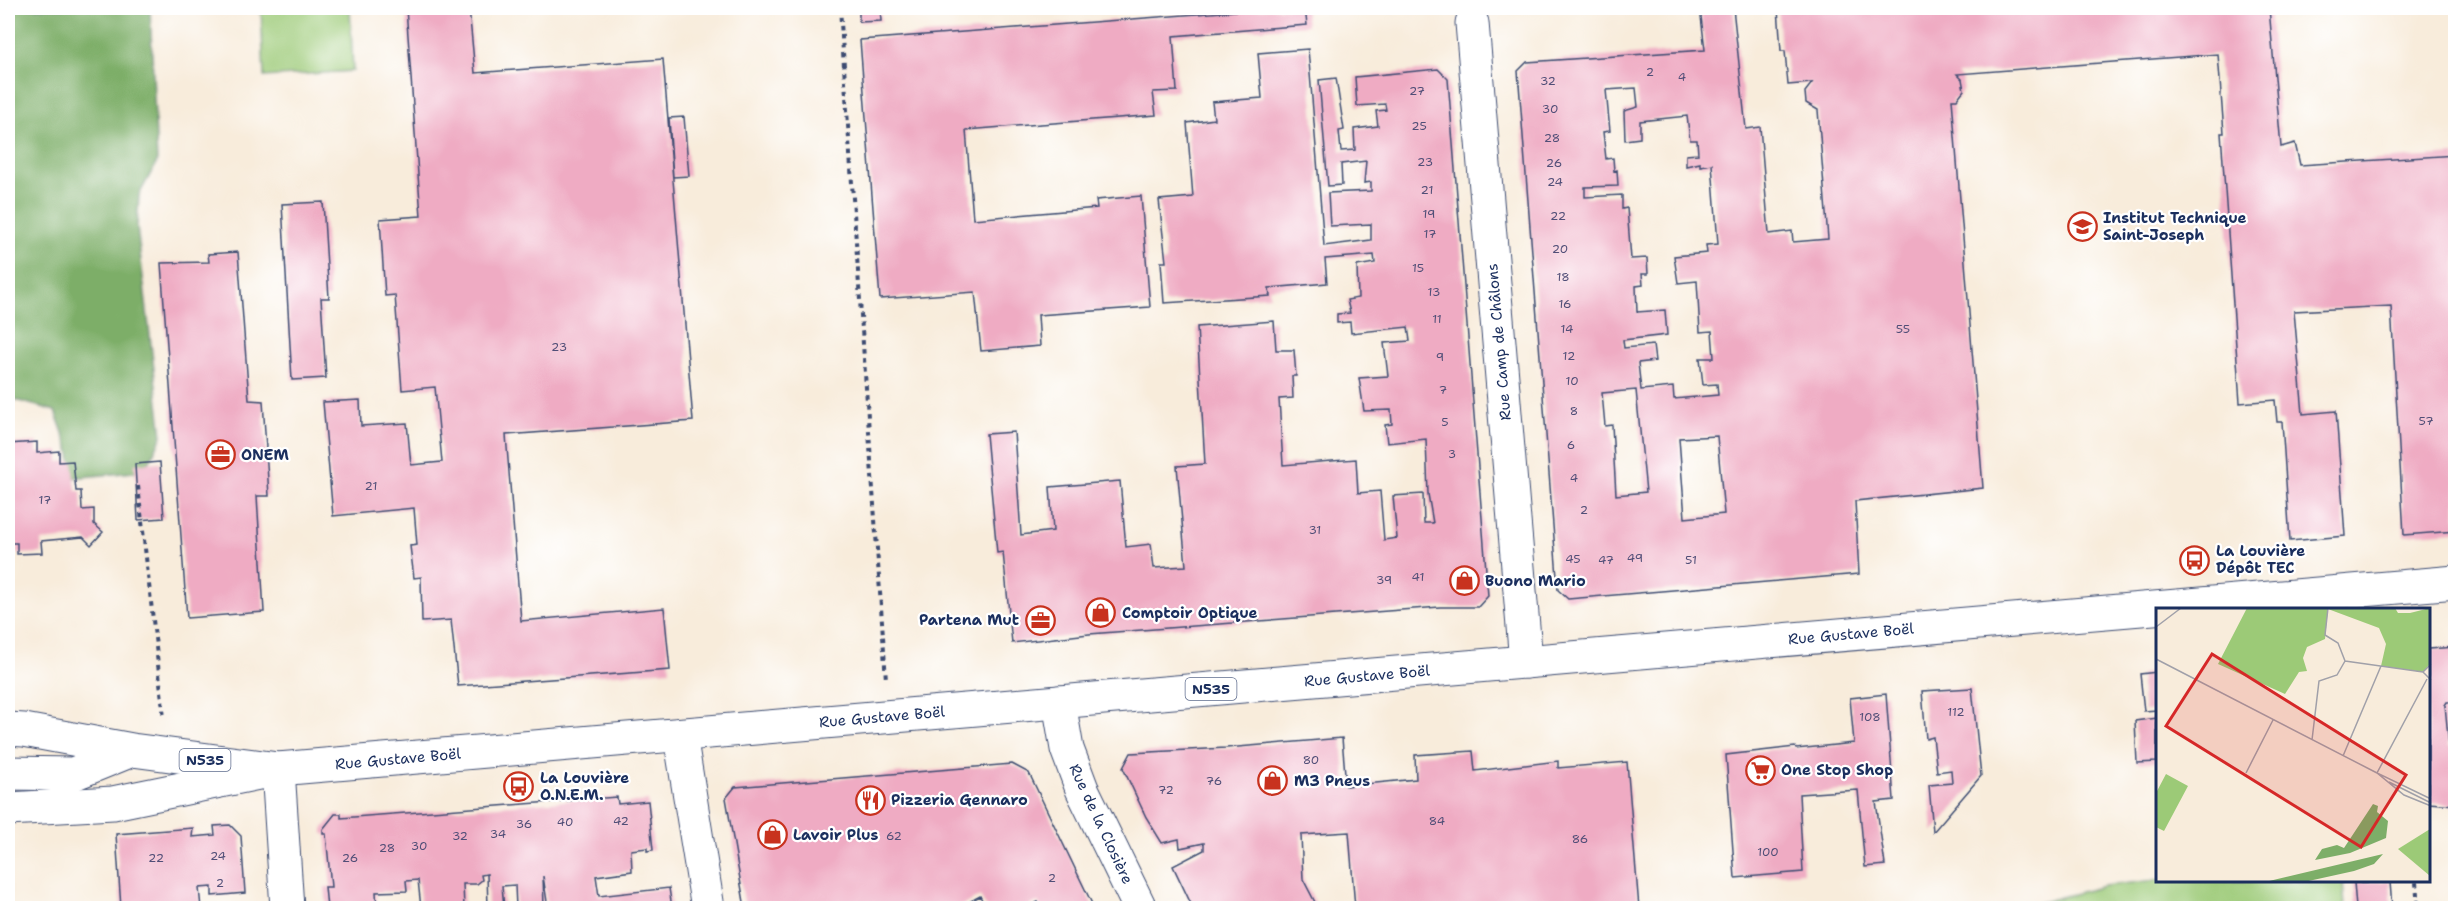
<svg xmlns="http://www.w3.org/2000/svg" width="2463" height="916" viewBox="0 0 2463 916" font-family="'Shantell Sans',sans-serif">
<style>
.green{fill:#9cca77;stroke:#5c7c6a;stroke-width:1.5}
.forest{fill:#7dae68;stroke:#4c6e63;stroke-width:1.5}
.building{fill:#efabc3;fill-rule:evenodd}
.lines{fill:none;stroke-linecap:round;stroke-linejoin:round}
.minor-casing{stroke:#3c4b71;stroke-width:35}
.primary-casing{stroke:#3c4b71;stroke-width:35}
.path{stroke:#3c4b71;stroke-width:4;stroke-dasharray:4.5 4.5;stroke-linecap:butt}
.minor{stroke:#fff;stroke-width:33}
.primary{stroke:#fff;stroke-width:33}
.labels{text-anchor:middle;stroke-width:4.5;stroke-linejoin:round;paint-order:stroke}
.number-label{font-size:12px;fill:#504e77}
.shield{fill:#fff;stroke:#5f6d8e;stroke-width:1.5}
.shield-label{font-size:14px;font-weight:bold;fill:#1b2f5e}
.poi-label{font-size:15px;font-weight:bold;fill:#1b2f5e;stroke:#fff;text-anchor:start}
.street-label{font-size:15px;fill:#1b2f5e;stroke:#fff}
.inset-road{fill:none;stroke:#a0a0a9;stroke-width:1.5}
.view{fill:#d62828;fill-opacity:0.15;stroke:#d62828;stroke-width:3}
.inset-edge{fill:none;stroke:#1b2f5e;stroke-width:3}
</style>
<rect width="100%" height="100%" fill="#fff"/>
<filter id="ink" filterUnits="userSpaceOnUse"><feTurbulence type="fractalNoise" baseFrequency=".0167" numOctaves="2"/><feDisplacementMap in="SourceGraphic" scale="12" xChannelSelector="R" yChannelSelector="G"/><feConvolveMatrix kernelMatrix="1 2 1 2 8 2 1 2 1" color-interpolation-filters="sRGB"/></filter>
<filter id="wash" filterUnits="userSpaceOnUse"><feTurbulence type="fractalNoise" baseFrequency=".008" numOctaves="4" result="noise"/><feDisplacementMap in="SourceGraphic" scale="24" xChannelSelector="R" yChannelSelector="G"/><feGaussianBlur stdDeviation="1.35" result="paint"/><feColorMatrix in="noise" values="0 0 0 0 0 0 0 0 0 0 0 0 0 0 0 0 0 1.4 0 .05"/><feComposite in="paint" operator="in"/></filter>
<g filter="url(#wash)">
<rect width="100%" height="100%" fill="#f8ecdb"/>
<path class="green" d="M261,8h89l3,63 -89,6z
M2157,880l186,2 2,26h-326l85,-22z"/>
<path class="forest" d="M8,8h142l7,154 -18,33 -2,32 25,209 -13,27 -15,9 -62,6 -2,-26 -15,-41 -47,-13z"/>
<g id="blocks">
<path class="building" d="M406,8h63l6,65 188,-14 30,362 -187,14 15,186 143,-13 6,62 -212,16 -7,-66 -29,2 -1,-45 -7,1 -4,-32 7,-1 -3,-37 -81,8 -10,-114 37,-2 1,26 46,-3 4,42 31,-3 -7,-75 -33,3 -7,-95 -10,1 -5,-77 41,-3z
M859,8h21l1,13 -22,1z
M895,8h51v1l-50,4z
M1275,8h30l2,17 -134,11 4,55 -24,1 3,23 -190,15 7,89 124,-11 -1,-8 45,-4 9,111 -112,8 2,31 -59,5 -6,-59 -95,7 -20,-259z
M1700,8h33l13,121 14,-2 9,107 23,-3 1,11 35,-3 -10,-129 -12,-7 -1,-11 7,-9 -24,2 -3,-34h-4l-3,-43h491l12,139 14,-4 5,22 156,-10v376l-52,4 -13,-229 -97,5 9,103 33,-3 9,125 -55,5 -8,-119h-5l-2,-22 -35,3 -19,-270h3l-6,-79 -261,20 5,5 2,11 -7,9h-5l31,389 -128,13 4,73 -291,25 -10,-9 -40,-519 9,-9 178,-12zM1636,88l2,19 -14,4 1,29 15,-2v-17l47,-5 3,24h7l1,14 -12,1v11l14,-3v3l12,-2 6,80 -12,1 1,8 -33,3 4,27 19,-2 3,51 12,-1 2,27h-14l3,27 14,-1 1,11 -44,4 -1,-12 -32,3 -3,-27 17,-2 -2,-16 -29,3 -1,-8 44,-5 -2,-25 -28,2 -1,-26 7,-1 -1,-11h6l-1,-16 -16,1 -4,-51 -5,1v-14l-37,2v-10l33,-1 -1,-16 -3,1 -1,-13 -7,1 -3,-27 7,-1 -4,-41zM1636,390l10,102 -30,3 -4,-70 -7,1 -3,-33zM1717,436l7,78 -39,4 -6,-80z
M1308,49l16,197 47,-6v-16l-41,2 -2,-33 43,-2v-9l-7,1 2,-22 -25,3 1,21 -14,1 -9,-106 17,-2 8,52 -5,1 2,20 14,-1 -1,-21 24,-3 -2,-15 10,-1 -1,-6 -28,2 -2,-29 83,-8 10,10 40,517 -10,11h-38l-351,27 -77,9 -9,-91 -6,1 -11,-119 28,-2 7,103 32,-4 -3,-44 70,-6 6,66 25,-3 3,24 32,-2 -9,-100 28,-2 -8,-137 77,-6 2,29h18l2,26h-4l1,22 -14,1 4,66 73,-6 2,34 22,-2 4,49 13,-2 -4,-42 30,-2 1,29h9l-5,-29 -2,-55 -39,4 -2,-18 7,-1 -1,-14 -27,1 -5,-33 29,-2 -4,-33 26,-2 -2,-14 -57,6 -1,-11 -13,1v-9l13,-1 -3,-13 11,-2 -1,-32 18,-3 -1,-8 -49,4 2,24 -58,5 1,8 -106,7 -3,-41h5l-7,-62 34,-3 -6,-74 27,-4 -2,-17 50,-4 -4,-45z
M684,117l5,59 -16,1 -4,-59z
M323,202l6,96h-8l5,80 -34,2 -10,-176z
M238,252l11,148 14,1 6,95h-12l7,116 -77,6 -26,-355 48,-1 -1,-8z
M37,442v11l22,-2v11l14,-1 3,30h5l1,19 12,-1v15l9,8 -12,13 -8,-8 -42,4 1,12 -25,1v-11h-9v-99z
M160,462l4,56 -26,2 -3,-56z
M2456,647v55h-9l-2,3 4,42 7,-1v59l-28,-2v-154z
M2157,672v38l-13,1 -4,-37z
M1972,688l9,88 -48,56 -4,-47 23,-2 -1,-13 -14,2 -4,-35 -7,2 -4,-48z
M1886,694l8,106 -18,2 9,63 -20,2 -7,-77 -59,4 4,78 -68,6 -9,-123 69,-8 1,2 58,-6 -4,-45z
M2157,718v44l-20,1 -2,-42z
M1342,738l4,48 70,-7 -1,-24 58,-4 2,20 83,-10v7l69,-6 12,146h-284l-6,-76 -48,3 2,44 15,29h-125l-20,-42 31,-16v-7l-24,5 -1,-9 -17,4 -16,-26 -23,-49 8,-15 95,-5z
M1012,764l17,9 65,135h-53l-3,-6 -14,6h-38l-6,-12 -22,12h-213l-19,-110 9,-11z
M617,797l1,7 30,-3 5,49 -6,1v-3l-16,2 1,21 -36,5 3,20 70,-8 3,20h-124l-5,-32 1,32h-28l-1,-23 -13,1 2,22h-16l-1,-34 -6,1 1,5 -5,4h-14l1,24h-43l-3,-28 -12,1 1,10 -31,1 1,16h-50l-2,-21h6l-5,-53h-3v-5l12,-15h6v4z
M230,825l11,11 4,57 -33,3v-9l-13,1 2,20h-80l-5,-74 77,-6 -1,9 23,-2 -1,-9z
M2354,882h36l2,26h-36z"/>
</g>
</g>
<g filter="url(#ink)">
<use href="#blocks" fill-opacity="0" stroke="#3c4b71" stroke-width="1.5"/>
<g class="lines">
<defs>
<path id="minor" d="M1472,23l54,639
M1059,702l8,47 15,40 58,119
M680,735l28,173
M8,809l105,-6 165,-34 9,139"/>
<path id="primary" d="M8,729l16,1 108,20 146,19 2178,-187
M8,773l65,1 59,-24"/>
</defs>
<use href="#minor" class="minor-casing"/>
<use href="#primary" class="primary-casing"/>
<path class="path" d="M840,8l46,672
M138,486l26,232
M2416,882l2,26"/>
<use href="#minor" class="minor"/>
<use href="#primary" class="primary"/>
</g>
</g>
<defs>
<symbol id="school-ring" viewBox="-11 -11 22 22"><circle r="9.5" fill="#fff" stroke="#c8321e" stroke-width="1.5"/><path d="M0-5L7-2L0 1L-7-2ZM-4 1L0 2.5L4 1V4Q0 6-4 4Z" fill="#c8321e"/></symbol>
<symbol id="office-ring" viewBox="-11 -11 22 22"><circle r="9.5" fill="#fff" stroke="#c8321e" stroke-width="1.5"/><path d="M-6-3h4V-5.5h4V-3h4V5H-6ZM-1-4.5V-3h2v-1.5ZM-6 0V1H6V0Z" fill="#c8321e"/></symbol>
<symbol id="bus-ring" viewBox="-11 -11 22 22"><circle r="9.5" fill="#fff" stroke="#c8321e" stroke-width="1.5"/><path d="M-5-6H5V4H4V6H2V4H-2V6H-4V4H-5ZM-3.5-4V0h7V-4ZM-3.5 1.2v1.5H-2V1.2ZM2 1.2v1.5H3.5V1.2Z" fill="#c8321e"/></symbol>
<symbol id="shop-ring" viewBox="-11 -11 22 22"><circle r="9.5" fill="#fff" stroke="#c8321e" stroke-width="1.5"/><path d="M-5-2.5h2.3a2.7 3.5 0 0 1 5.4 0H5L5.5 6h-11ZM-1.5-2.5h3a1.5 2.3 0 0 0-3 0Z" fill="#c8321e"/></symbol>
<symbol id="supermarket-ring" viewBox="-11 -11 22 22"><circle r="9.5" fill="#fff" stroke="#c8321e" stroke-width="1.5"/><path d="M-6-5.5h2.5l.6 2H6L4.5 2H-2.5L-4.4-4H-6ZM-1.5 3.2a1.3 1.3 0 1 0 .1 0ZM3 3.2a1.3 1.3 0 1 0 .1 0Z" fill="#c8321e"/></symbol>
<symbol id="restaurant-ring" viewBox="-11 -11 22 22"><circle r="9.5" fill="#fff" stroke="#c8321e" stroke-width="1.5"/><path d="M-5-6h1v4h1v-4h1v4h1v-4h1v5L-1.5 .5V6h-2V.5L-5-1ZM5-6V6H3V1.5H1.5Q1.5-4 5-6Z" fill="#c8321e"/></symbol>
</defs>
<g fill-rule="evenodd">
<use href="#school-ring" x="2066" y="210" width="33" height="33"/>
<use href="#office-ring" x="204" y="438" width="33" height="33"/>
<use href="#bus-ring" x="2178" y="544" width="33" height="33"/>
<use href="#shop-ring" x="1448" y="564" width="33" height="33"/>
<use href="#shop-ring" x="1084" y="596" width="33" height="33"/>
<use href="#office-ring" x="1024" y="604" width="33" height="33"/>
<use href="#supermarket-ring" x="1744" y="754" width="33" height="33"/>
<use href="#shop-ring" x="1256" y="764" width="33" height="33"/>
<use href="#bus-ring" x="502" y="770" width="33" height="33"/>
<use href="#restaurant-ring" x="854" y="784" width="33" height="33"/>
<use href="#shop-ring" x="756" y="818" width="33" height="33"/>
</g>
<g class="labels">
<g class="number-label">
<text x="1650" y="76">2</text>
<text x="1682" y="81">4</text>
<text x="1548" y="85">32</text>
<text x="1417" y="95">27</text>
<text x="1550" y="113">30</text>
<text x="1419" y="130">25</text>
<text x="1552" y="142">28</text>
<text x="1425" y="166">23</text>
<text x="1554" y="167">26</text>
<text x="1555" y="186">24</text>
<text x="1427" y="194">21</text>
<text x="1429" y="218">19</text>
<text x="1558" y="220">22</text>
<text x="1430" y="238">17</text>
<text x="1560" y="253">20</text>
<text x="1418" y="272">15</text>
<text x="1563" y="281">18</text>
<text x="1434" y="296">13</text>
<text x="1565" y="308">16</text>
<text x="1437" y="323">11</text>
<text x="1567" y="333">14</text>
<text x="1903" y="333">55</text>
<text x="559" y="351">23</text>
<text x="1569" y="360">12</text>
<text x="1440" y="361">9</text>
<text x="1572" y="385">10</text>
<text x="1443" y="394">7</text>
<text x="1574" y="415">8</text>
<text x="2426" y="425">57</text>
<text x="1445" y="426">5</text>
<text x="1571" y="449">6</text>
<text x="1452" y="458">3</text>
<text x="1574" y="482">4</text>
<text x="371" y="490">21</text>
<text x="45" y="504">17</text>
<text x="1584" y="514">2</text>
<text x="1315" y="534">31</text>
<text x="1635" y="562">49</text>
<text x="1573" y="563">45</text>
<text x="1606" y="564">47</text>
<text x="1691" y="564">51</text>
<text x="1418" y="581">41</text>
<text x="1384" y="584">39</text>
<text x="1956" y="716">112</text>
<text x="1870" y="721">108</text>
<text x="1311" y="764">80</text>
<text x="1214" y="785">76</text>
<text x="1166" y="794">72</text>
<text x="621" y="825">42</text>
<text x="1437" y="825">84</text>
<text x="565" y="826">40</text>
<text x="524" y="828">36</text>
<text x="498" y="838">34</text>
<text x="460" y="840">32</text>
<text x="894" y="840">62</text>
<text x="1580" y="843">86</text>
<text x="419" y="850">30</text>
<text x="387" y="852">28</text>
<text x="1768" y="856">100</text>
<text x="218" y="860">24</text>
<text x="156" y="862">22</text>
<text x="350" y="862">26</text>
<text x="1052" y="882">2</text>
<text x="220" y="887">2</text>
</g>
<g class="shield">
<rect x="1185.5" y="678" width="51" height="22" rx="4.5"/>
<rect x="179.5" y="749" width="51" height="22" rx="4.5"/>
</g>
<g class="shield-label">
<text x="1211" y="694">N535</text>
<text x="205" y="765">N535</text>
</g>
<g class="poi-label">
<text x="2103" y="223">Institut Technique<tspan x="2103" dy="17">Saint-Joseph</tspan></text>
<text x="241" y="460">ONEM</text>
<text x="2216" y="556">La Louvière<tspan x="2216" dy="17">Dépôt TEC</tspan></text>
<text x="1485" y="586">Buono Mario</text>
<text x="1122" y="618">Comptoir Optique</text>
<text x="1019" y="625" text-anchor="end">Partena Mut</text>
<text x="1781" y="775">One Stop Shop</text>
<text x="540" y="783">La Louvière<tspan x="540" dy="17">O.N.E.M.</tspan></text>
<text x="1294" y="786">M3 Pneus</text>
<text x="891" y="805">Pizzeria Gennaro</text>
<text x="793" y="840">Lavoir Plus</text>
</g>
<g class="street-label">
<text transform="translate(1499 342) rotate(-95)" y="5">Rue Camp de Châlons</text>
<text transform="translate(1851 634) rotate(-5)" y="5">Rue Gustave Boël</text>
<text transform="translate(1367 676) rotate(-5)" y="5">Rue Gustave Boël</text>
<text transform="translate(882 717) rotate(-5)" y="5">Rue Gustave Boël</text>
<text transform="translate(398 759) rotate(-5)" y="5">Rue Gustave Boël</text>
<text transform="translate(1101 824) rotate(65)" y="5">Rue de la Closière</text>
</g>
</g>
<g transform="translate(2156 608)">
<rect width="274" height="274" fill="#f8ecdb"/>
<path d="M91,0h148l3,5h12l20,-5v56l-7,8 -42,-6 5,-22 -7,-16 -51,-19 -3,30 -18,8 -4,11 4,13 -8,1 -14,22 -67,-30zM10,166l22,12 -24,45 -8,-4v-34zM274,221v47l-32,-27z" fill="#9cca77"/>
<path d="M217,196l5,2 -1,6 11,9 -2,17 -36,15 -35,7 7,-11 15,-4 7,3zM227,246l-9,10 -20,7 -50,11h-39z" fill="#7dae68"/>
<path class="inset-road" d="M0,19l25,-19M0,51l221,114 27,22 27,11M189,53l78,11M275,56l-8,8 8,8M271,71l-50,94 54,26M156,132l7,-59 18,-6 8,-14 -7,-18 -13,-8 3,-27M187,148l38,-90M90,165l27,-53M233,174l42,21"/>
<path class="view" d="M56,46l194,121 -45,72 -195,-121z"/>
<rect width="274" height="274" class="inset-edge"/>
</g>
<rect width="2463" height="916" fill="none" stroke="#fff" stroke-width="30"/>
</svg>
